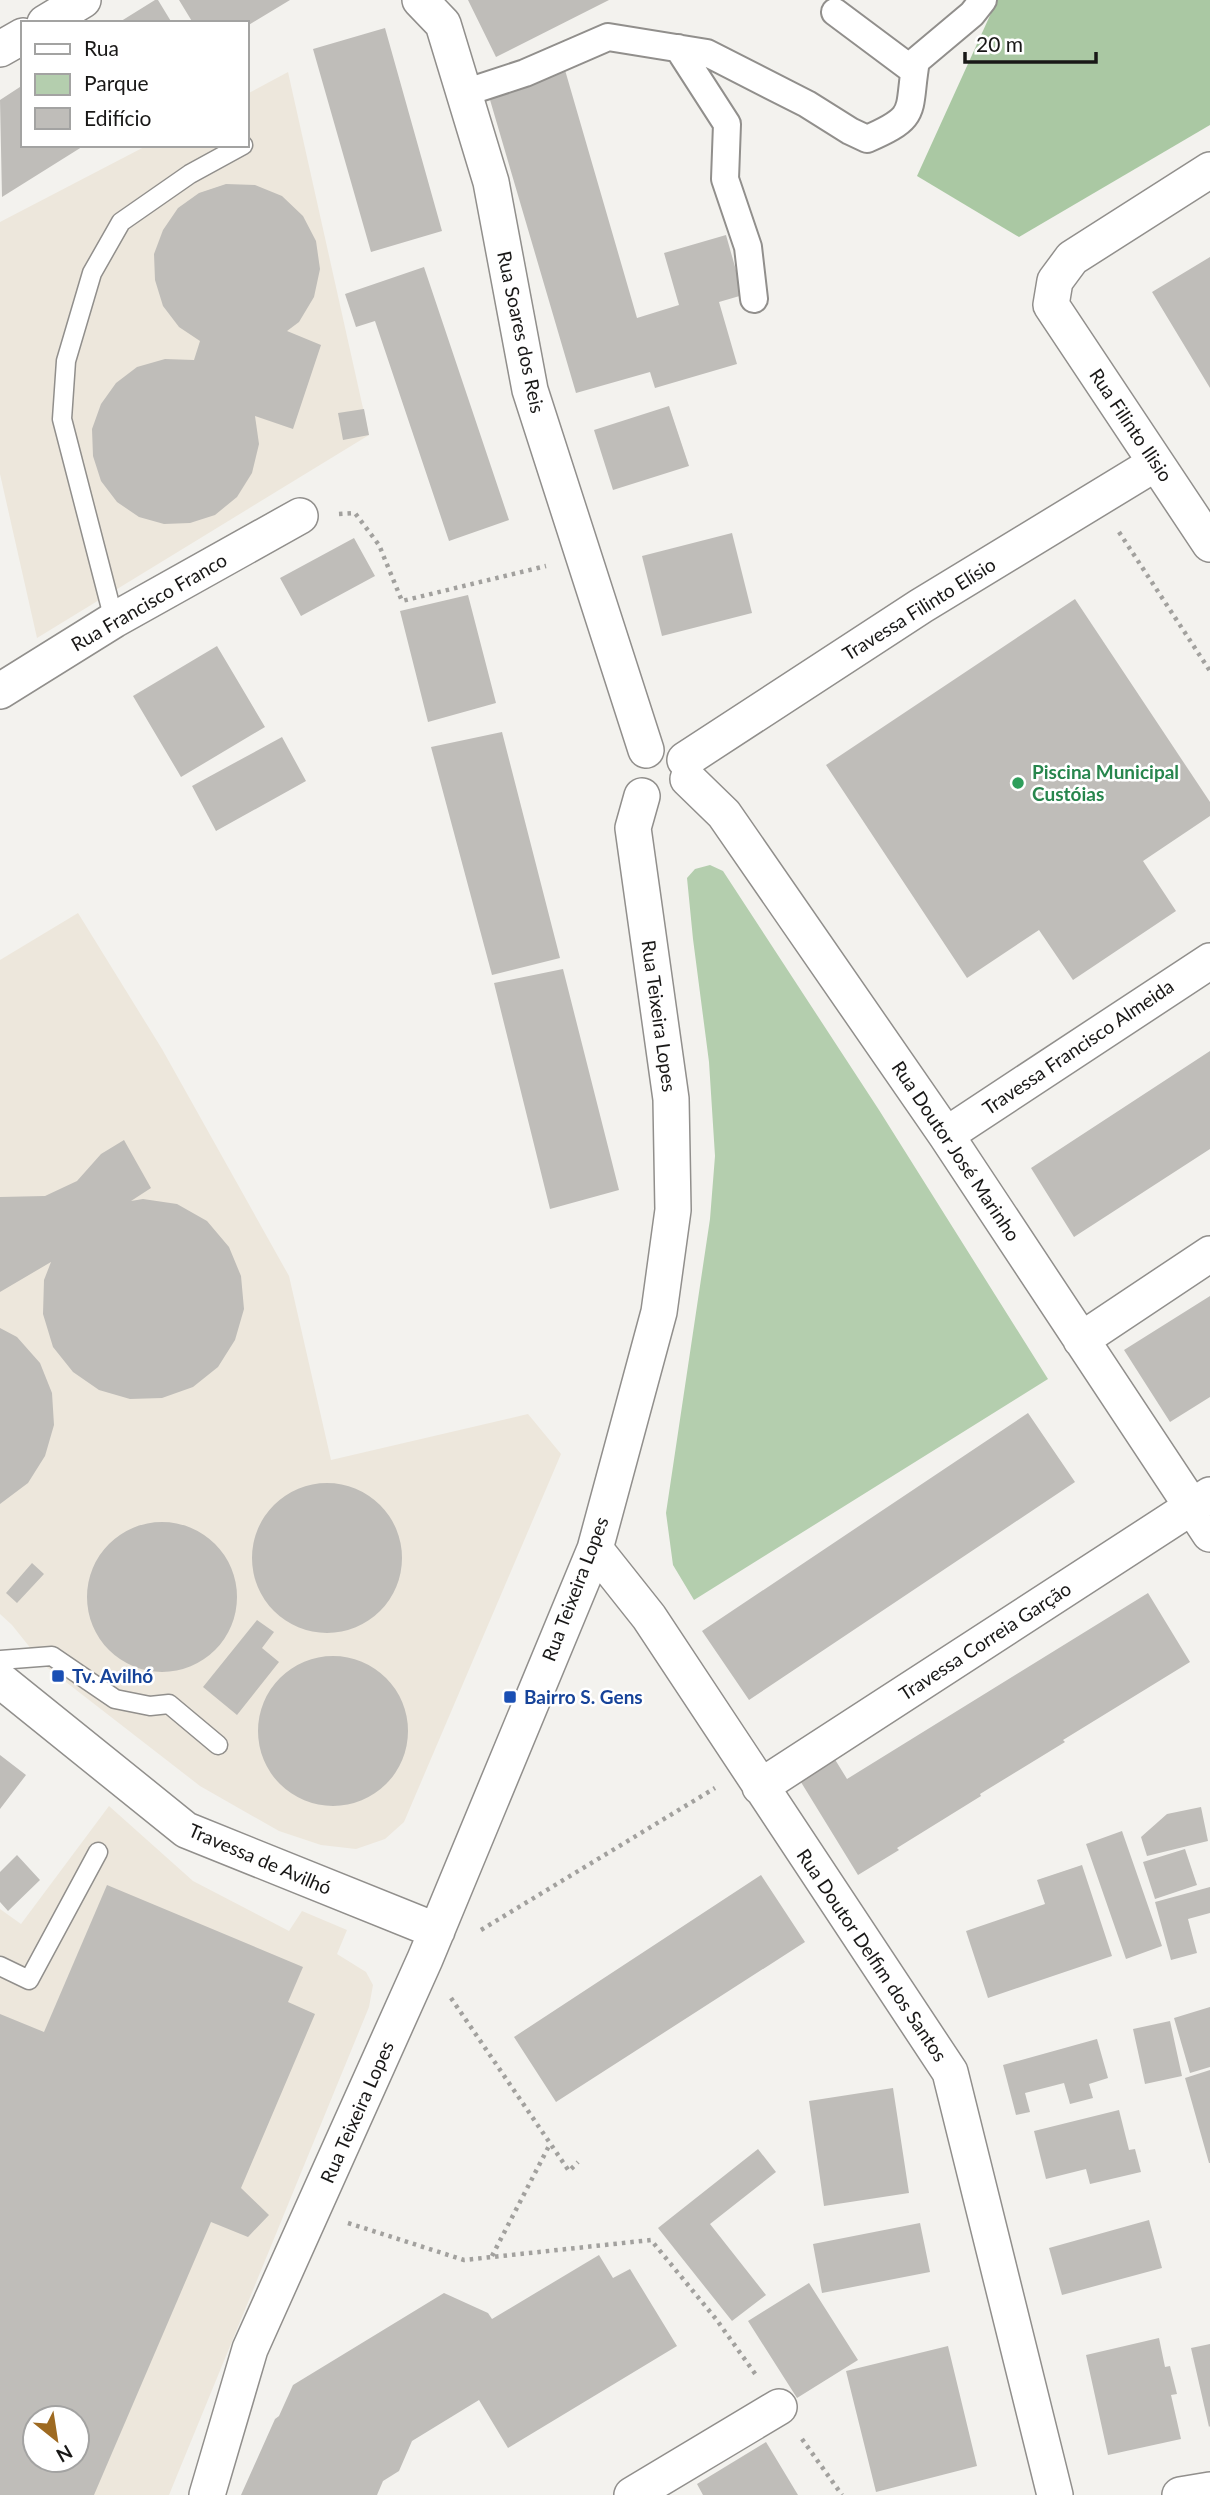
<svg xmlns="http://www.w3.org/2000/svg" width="1210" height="2495" viewBox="0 0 1210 2495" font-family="Lato,sans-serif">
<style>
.built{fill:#ede7dc;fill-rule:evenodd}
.green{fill:#b4ceae}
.forest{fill:#aac8a3}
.building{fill:#bfbdb9;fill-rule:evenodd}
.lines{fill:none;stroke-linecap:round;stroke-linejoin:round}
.service-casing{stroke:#918f8c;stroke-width:21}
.pedestrian-casing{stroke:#918f8c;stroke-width:30}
.minor-casing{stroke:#918f8c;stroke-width:38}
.path{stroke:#a2a19e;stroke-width:4.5;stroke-dasharray:3.5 5;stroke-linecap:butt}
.service{stroke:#fff;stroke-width:18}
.pedestrian{stroke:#fff;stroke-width:26}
.minor{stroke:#fff;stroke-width:35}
.leisure-dot{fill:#2e9e5b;stroke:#fff;stroke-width:2.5}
.transit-dot{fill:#1a4fb4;stroke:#fff;stroke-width:2.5}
.labels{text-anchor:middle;stroke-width:5;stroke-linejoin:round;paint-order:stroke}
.street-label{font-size:19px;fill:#191817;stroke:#fff}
.leisure-label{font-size:19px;font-weight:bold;fill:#27864d;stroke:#fff;text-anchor:start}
.transit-label{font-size:19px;font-weight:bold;fill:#164399;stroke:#fff;text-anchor:start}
</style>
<rect width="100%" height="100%" fill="#f3f2ee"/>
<path class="built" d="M288,72l81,363 -332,203 -37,-164v-252l148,-77h99v-51z
M78,913l84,136 127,227 42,184 197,-46 33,40 -157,368 -19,17 -29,10 -35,-4 -42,-14 -79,-45 -156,-121 -32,-40 -12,-11v-654z
M109,1806l84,75 96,50 13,-20 45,19 -10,24 29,18 7,13 -4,22 -200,488h-169v-586l21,15zM35,2418h42v42h-42z"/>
<path class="green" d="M710,865l13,6 156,239 169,269 -354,221 -21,-35 -7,-52 44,-294 5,-63 -6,-94 -16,-123 -6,-61 8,-9z"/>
<path class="forest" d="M997,0h213v125l-191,112 -102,-61z"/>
<path class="building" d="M155,0h3l14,23h-54z
M179,0h111l-43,26v-3h-54z
M468,0h141l-113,57z
M385,28l57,203 -71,21 -58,-203z
M565,70l72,248 42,-13 -15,-52 62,-18 17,60 -24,7 18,62 -82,24 -5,-16 -74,21 -88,-300z
M23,85v60h62l-83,52 -2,-97z
M226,184l29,1 27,11 21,20 13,25 4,28 -6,28 -15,25 -12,9 34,14 -28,84 -38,-13 4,28 -7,29 -15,24 -22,18 -25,8 -26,1 -25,-7 -22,-15 -16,-21 -8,-25 -1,-27 9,-25 15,-21 21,-16 28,-8 29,1 6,-19 -21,-14 -16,-21 -8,-26 -1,-26 9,-24 15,-22 21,-15z
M1210,257v131l-58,-96z
M424,267l85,253 -60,21 -74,-220 -19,6 -11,-33z
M669,406l20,60 -76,24 -19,-60z
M364,409l5,26 -26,5 -5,-27z
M732,533l20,80 -90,23 -20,-80z
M354,538l21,38 -74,40 -21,-38z
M468,595l28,108 -68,19 -28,-111z
M1075,599l135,203v14l-67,45 33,50 -103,69 -34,-50 -72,48 -141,-213z
M217,646l48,81 -84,50 -48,-81z
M502,732l58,226 -68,17 -61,-228z
M282,737l24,44 -90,50 -24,-45z
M563,969l56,221 -69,19 -56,-226z
M1210,1051v98l-136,88 -43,-69z
M124,1140l27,48 -20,13 12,-2 34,5 30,17 22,26 12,29 3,33 -9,31 -17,27 -25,20 -31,11 -32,1 -31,-9 -26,-18 -20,-25 -10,-33 1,-34 7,-18 -51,30v-95l45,-1 32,-15 24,-27z
M1210,1296v101l-40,25 -46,-72z
M0,1328l17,9 23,26 12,30 2,32 -9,31 -17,27 -28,21z
M1028,1413l47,69 -326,218 -47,-69z
M252 1558a75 75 0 1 1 150 0a75 75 0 1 1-150 0Z
M87 1597a75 75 0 1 1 150 0a75 75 0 1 1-150 0Z
M32,1563l12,11 -27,29 -11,-10z
M1148,1593l42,69 -127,78 2,2 -85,52 1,2 -84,52 2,2 -41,25 -62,-101 35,-21 16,26z
M257,1620l17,12 -12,16 17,14 -42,53 -34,-28z
M258 1731a75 75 0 1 1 150 0a75 75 0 1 1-150 0Z
M0,1755l26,20 -26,34z
M1201,1807l7,34 -61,15 -6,-19 26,-23z
M1122,1831l40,115 -36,13 -40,-115z
M1185,1849l12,36 -42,14 -12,-37z
M17,1855l23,25 -32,31 -8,-9v-30z
M1082,1865l30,91 -124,42 -22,-67 79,-27 -8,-24z
M761,1875l44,67 -249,160 -42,-65z
M107,1885l196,82 -15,35 27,12 -74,174 28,27 -21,22 -37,-15 -117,273h-94v-481l44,18zM35,2418h42v42h-42z
M1210,1887v26l-22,6 9,34 -26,7 -16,-58z
M1210,2007v60l-20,6 -16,-55z
M1170,2021l12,55 -37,8 -12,-55z
M1097,2039l11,39 -19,6 4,14 -23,6 -6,-21 -39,10 5,19 -14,3 -13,-50z
M1210,2070v93h-1l-24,-85z
M893,2088l16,105 -85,13 -15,-105z
M1119,2110l10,40 6,-1 6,23 -51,12 -4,-15 -40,10 -12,-48z
M758,2149l18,23 -66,52 56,71 -34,26 -74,-93z
M1149,2220l13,48 -100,27 -13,-47z
M920,2223l10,49 -108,21 -9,-49z
M599,2255l14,23 17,-9 47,77 -169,102 -29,-48 -67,41 -13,30 -16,10 -6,14h-136l34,-76 4,-3 14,-31 151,-92 44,20 4,6z
M809,2283l49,77 -61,38 -49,-77z
M1159,2338l6,29 5,-1 7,28 -6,1 10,44 -73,16 -22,-100z
M1210,2344v82l-1,1 -18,-79z
M948,2346l29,120 -101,26 -30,-121z
M766,2442l32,53h-95l-6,-11z"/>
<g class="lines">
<defs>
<path id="service" d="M114,620l-52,-201 4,-58 26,-88 29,-51 69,-48 53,-29
M0,1660l52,-4 63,43 35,7 19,-2 49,41
M0,1966l29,14 69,-128"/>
<path id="pedestrian" d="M835,12l79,59
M678,48l49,76 -2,55 23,68 6,52
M464,93l61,-20 83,-36 99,16 100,51 43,27 17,8c53,-23 40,-27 49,-78l56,-47 11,-14"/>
<path id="minor" d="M420,0l23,24 21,69 27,89 39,208 116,360
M45,23l38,-23
M0,49l23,-13
M1210,170l-138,88 -17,23 -4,24 159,239
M0,691l114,-71 186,-104
M685,760l236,-154 235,-143
M688,779l36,35 222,321 264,399
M946,1135l264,-174
M1081,1340l129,-86
M595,1549l54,68 301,455 105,423
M0,1680l186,150 251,101
M760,1787l450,-292
M207,2495l43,-146 175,-390 170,-410 64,-237 14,-102 -2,-111 -38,-271 9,-32
M632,2495l147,-88
M1180,2495l30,-5"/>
</defs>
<use href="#service" class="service-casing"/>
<use href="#pedestrian" class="pedestrian-casing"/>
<use href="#minor" class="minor-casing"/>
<path class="path" d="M339,514l16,-1 24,32 23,56 144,-35
M1119,532l91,139
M481,1930l234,-142
M451,1998l118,173 9,-9
M348,2223l116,37 187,-20 65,79 40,56
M492,2256l58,-112
M802,2439l40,56"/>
<use href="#service" class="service"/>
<use href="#pedestrian" class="pedestrian"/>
<use href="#minor" class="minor"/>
</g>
<circle class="leisure-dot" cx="1018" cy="783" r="7"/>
<g class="transit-dot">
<rect x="51" y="1669" width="14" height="14" rx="3.5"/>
<rect x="503" y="1690" width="14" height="14" rx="3.5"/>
</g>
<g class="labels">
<g class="street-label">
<text transform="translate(521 332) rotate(78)" y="7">Rua Soares dos Reis</text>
<text transform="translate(1131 425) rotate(56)" y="7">Rua Filinto Ilisio</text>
<text transform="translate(149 602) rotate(-30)" y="7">Rua Francisco Franco</text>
<text transform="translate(919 609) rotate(-32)" y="7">Travessa Filinto Elísio</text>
<text transform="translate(659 1016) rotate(82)" y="7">Rua Teixeira Lopes</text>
<text transform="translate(1078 1047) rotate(-34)" y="7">Travessa Francisco Almeida</text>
<text transform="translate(956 1151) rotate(56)" y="7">Rua Doutor José Marinho</text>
<text transform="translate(575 1589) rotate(-69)" y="7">Rua Teixeira Lopes</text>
<text transform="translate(985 1641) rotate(-33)" y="7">Travessa Correia Garção</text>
<text transform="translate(260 1859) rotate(23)" y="7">Travessa de Avilhó</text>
<text transform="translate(872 1955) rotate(56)" y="7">Rua Doutor Delfim dos Santos</text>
<text transform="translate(357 2112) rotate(-66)" y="7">Rua Teixeira Lopes</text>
</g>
<g class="leisure-label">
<text x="1032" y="779">Piscina Municipal<tspan x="1032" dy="22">Custóias</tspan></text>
</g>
<g class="transit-label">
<text x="72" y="1683">Tv. Avilhó</text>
<text x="524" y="1704">Bairro S. Gens</text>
</g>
</g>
<rect x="21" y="21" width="228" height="126" fill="#ffffff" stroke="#a3a3a2" stroke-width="2"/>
<rect x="35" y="44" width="35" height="10" fill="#ffffff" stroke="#a3a3a2" stroke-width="2"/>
<text x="84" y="56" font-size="21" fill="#191817">Rua</text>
<rect x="35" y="74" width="35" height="21" fill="#b4ceae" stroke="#a3a3a2" stroke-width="2"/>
<text x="84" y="91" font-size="21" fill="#191817">Parque</text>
<rect x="35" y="108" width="35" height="21" fill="#bfbdb9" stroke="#a3a3a2" stroke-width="2"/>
<text x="84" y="126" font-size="21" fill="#191817">Edifício</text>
<g transform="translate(56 2439) rotate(150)"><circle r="33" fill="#ffffff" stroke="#a3a3a2" stroke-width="2"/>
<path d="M0-5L12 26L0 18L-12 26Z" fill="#9e6a21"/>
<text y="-10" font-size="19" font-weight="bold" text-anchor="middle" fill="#191817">N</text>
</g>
<path d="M965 52v10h131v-10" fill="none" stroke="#191817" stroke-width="3.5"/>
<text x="976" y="52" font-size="21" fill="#191817" stroke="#ffffff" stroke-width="5" paint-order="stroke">20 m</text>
</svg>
